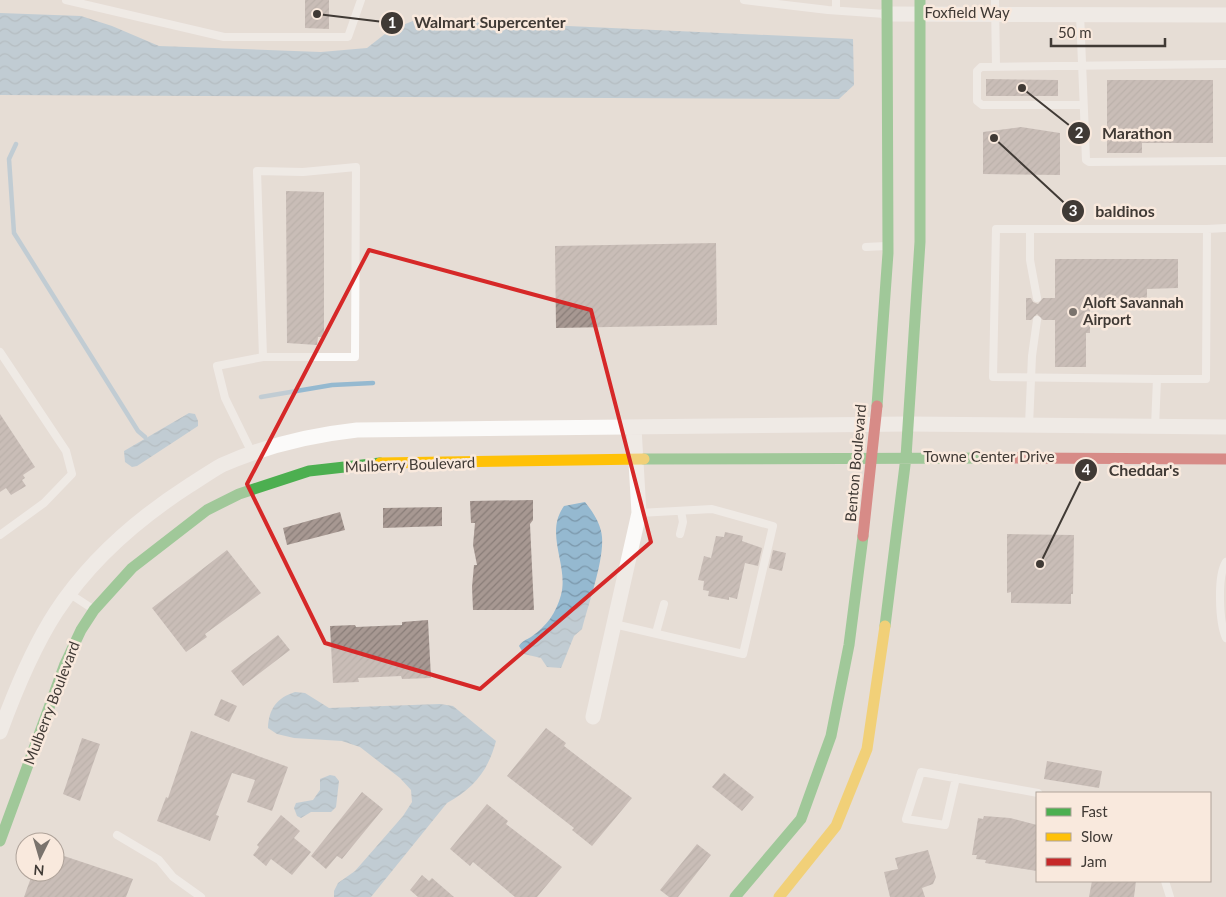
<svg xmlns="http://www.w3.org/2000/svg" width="1226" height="897" viewBox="0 0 1226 897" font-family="Lato,sans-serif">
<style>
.water{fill:url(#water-waves)}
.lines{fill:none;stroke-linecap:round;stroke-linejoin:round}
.stream{stroke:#95b9d0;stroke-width:4.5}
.building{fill:url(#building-hatch)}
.lane{stroke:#fbfaf9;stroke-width:8}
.street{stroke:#fbfaf9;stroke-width:15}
.fast{stroke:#4caf50;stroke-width:11}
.slow{stroke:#ffc107;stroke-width:11}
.jam{stroke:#c62828;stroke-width:11}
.marked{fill:none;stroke:#d62828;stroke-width:4;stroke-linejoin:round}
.poi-dot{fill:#7a736d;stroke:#f9e9dd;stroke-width:2}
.labels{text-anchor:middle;stroke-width:5;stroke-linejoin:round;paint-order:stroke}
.street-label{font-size:15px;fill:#403a35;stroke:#f9e9dd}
.poi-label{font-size:15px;font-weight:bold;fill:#403a35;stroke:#f9e9dd;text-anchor:start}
.leader{fill:none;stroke:#403a35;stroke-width:2}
.callout-dot{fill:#403a35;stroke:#f9e9dd;stroke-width:2}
.mark-label{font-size:15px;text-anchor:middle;font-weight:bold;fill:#fff}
.callout-label{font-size:16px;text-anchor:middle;font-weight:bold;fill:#403a35;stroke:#f9e9dd;stroke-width:5;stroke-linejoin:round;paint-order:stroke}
</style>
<defs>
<pattern id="water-waves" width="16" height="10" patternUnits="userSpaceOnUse" patternTransform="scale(1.25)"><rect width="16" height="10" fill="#95b9d0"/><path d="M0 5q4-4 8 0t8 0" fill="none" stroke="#7b97aa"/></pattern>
<pattern id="building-hatch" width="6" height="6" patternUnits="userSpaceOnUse" patternTransform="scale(1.25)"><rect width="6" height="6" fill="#a79892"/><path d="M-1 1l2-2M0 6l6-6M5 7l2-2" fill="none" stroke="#897d78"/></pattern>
</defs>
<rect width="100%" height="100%" fill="#e6ddd6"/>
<path class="water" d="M0,13l81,3 31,10 47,20 162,6 46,-4 23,-18 28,-11 435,20 1,46 -15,14 -839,-4z
M189,413l6,1 3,7v5l-61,40 -5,1 -7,-5 -1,-11z
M585,502c8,10 16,22 17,35 2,24 -14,68 -20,92l-8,7 -13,32 -14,-1 -6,-9 -17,-4 -5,-8c3,-5 7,-6 12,-9 16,-11 25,-24 30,-42 8,-30 -17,-61 3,-89z
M295,692l10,1 24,15 111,-4 13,2 43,35c-8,30 -22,47 -49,62l-76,94h-37v-6l4,-8 17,-12 48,-55 9,-14 -1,-12 -11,-12 -40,-31 -18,-6 -48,-3 -17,-4 -9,-6c1,-20 9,-30 27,-36z
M330,775l5,1 4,5 -3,26 -5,5h-20l-10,6 -4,-2 -3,-8 2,-5 17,-3 7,-10v-11z"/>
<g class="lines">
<path class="stream" d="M16,144l-7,15 5,74 124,198 7,6
M261,397l71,-12 41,-2"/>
</g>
<path class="building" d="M305,0h24v29l-24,-1z
M986,79l72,1v16h-72z
M1107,80h106v63h-71v10h-35z
M1021,127l39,6v42l-77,-1v-42z
M286,191l38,1v145h-6l-1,8 -30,-2z
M716,243l1,82 -161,3 -1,-82z
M1055,259h123v29l-31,1v15h-12v-4l-45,-1v34h-4v34h-31v-47h-12l-6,-6 -6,6h-5v-22h5l2,4 5,2 5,-6h12z
M0,414l35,53 -12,8 2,3 -3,2 4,6 -15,9 -5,-7 -6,4z
M533,500v20l-3,4 4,86h-61l-1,-23 2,-22h3l-4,-20 2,-22h-4l-1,-22z
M442,507v19l-59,2v-20z
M340,512l5,18 -58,15 -4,-17z
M725,532l18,4 -1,5 20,7 -4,18 -13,-3 -8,36 -8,-2v3l-21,-4 1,-5 -6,-1 1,-9 -6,-1 6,-24 7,2 5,-22 8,1z
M1007,534l67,1 -1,59h-2v10l-60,-1v-11l-4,1z
M227,550l34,43 -56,41 2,3 -21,15 -34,-44z
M773,550l13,3 -4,18 -13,-3z
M428,620l3,58 -29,1 -1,-3 -43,2 1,4 -26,1 -3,-57 25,-1 1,2 46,-2v-3z
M278,635l12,15 -47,36 -12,-15z
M221,699l16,7 -8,16 -15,-7z
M546,728l20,15 -2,3 68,52 -40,48 -20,-16 2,-2 -67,-52z
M191,731l97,36 -16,44 -25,-9 8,-22 -23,-7 -16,42 3,1 -9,25 -53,-20 9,-24 2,1z
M82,738l18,6 -20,57 -17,-7z
M1047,761l55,10 -3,17 -55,-9z
M724,773l30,24 -12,14 -30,-24z
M362,792l21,17 -41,50 -5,-3 -11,13 -15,-13z
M487,804l21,17 -2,3 56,43 -25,30h-22l-42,-35 -3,4 -20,-17z
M281,815l19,16 -6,7 17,14 -19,23 -21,-16 -5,7 -13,-11 6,-8 -2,-2z
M984,816l26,2 27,7v46l-52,-8 1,-3 -10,-1 1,-4h-5l6,-37 5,1z
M697,844l14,11 -33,42h-9l-9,-7z
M928,850l8,27 -3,7 -11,4 3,9h-35l-6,-25 14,-3 -3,-11z
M55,853l78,26 -7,18h-102l9,-25h22z
M422,875l7,6 3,-3 22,19h-36l-8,-7z
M1092,881h44l-2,16h-45z"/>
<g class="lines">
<path class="lane" d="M66,0l158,37h124l13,-37
M744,0l84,10 57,4
M836,0v10
M995,0l1,67
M1080,14l6,146 3,2 137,-1
M1083,105h-101l-5,-4v-30l4,-4 245,-3
M1030,229v31l7,38
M1207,229l19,-1
M866,247l20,-1
M0,352l66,99 6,23 -28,29 -44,32
M1029,425l3,-69 5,-36
M1155,427l2,-48h49l1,-150h-211l-3,148 164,2
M252,453l-27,-55 -8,-32 46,-9h92l1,-190 -53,5 -46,-1 6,186
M680,534l3,-12 -2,-11
M1226,562c-9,14 -7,60 0,76
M70,594l23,15
M614,624l129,30 30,-128 -61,-17 -73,4
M656,633l8,-29
M956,778l-11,47 -39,-6 15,-47 117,21
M117,835l42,25 14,17 28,20
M1165,881l5,16"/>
<path class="street" d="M887,14l339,1
M593,717l46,-204 -5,-85
M0,732c15,-41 32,-83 56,-120 34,-52 81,-93 134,-127 10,-6 21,-14 32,-20 43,-19 89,-30 135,-35l551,-6 318,3"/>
<path class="fast" d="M877,406l11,-153 -1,-253
M644,459l363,-1
M885,626l21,-169 14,-215v-242
M0,841l65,-177 16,-34 13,-20 38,-42 75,-58 32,-16 70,-23 71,-8
M735,897l66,-78 30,-83 18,-91 14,-109"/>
<path class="slow" d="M380,463l264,-4
M779,897l57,-71 31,-77 18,-123"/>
<path class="jam" d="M1007,458l219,1
M863,536l14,-130"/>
</g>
<path d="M0 0H1226V897H0ZM369,250l222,60 60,232 -171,147 -155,-46 -78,-159z" fill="#e6ddd6" fill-opacity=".55" fill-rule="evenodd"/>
<path class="marked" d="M369,250l222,60 60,232 -171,147 -155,-46 -78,-159z"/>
<circle class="poi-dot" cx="1073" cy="312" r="5"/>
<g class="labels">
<g class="street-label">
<text x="967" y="18">Foxfield Way</text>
<text x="989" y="462">Towne Center Drive</text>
<text transform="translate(856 463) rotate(-85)" y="5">Benton Boulevard</text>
<text transform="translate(410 465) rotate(-2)" y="5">Mulberry Boulevard</text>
<text transform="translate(52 703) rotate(-69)" y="5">Mulberry Boulevard</text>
</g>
<g class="poi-label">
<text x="1083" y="308">Aloft Savannah<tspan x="1083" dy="17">Airport</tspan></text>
</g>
</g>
<path class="leader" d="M317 14L392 23M1022 88L1079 133M994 138L1073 211M1040 564L1086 470"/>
<g class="callout-dot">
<circle cx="317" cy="14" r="5"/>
<circle cx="1022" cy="88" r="5"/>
<circle cx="994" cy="138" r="5"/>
<circle cx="1040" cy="564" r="5"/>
<circle cx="392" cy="23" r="12"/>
<circle cx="1079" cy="133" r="12"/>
<circle cx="1073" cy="211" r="12"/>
<circle cx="1086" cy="470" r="12"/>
</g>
<g class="mark-label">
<text x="392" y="28">1</text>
<text x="1079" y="138">2</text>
<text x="1073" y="216">3</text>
<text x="1086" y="475">4</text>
</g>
<g class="callout-label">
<text x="490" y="28">Walmart Supercenter</text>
<text x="1137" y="139">Marathon</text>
<text x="1125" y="217">baldinos</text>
<text x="1144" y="476">Cheddar's</text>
</g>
<rect x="1036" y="792" width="175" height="90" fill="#f9e9dd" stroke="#afa39a"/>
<rect x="1046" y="808" width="25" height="8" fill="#4caf50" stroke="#afa39a"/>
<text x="1081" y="817" font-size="15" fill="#403a35">Fast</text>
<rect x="1046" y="833" width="25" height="8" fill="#ffc107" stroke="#afa39a"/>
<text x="1081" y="842" font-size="15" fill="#403a35">Slow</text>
<rect x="1046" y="858" width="25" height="8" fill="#c62828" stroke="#afa39a"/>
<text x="1081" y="867" font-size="15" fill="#403a35">Jam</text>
<g transform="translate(40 857) rotate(185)"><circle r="24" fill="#f9e9dd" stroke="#afa39a"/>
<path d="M0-4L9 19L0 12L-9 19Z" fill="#7a736d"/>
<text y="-8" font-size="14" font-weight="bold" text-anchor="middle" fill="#403a35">N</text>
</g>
<path d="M1051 38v8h114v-8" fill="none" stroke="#403a35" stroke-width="2.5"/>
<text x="1058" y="38" font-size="15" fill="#403a35" stroke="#f9e9dd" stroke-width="4" paint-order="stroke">50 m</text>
</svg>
